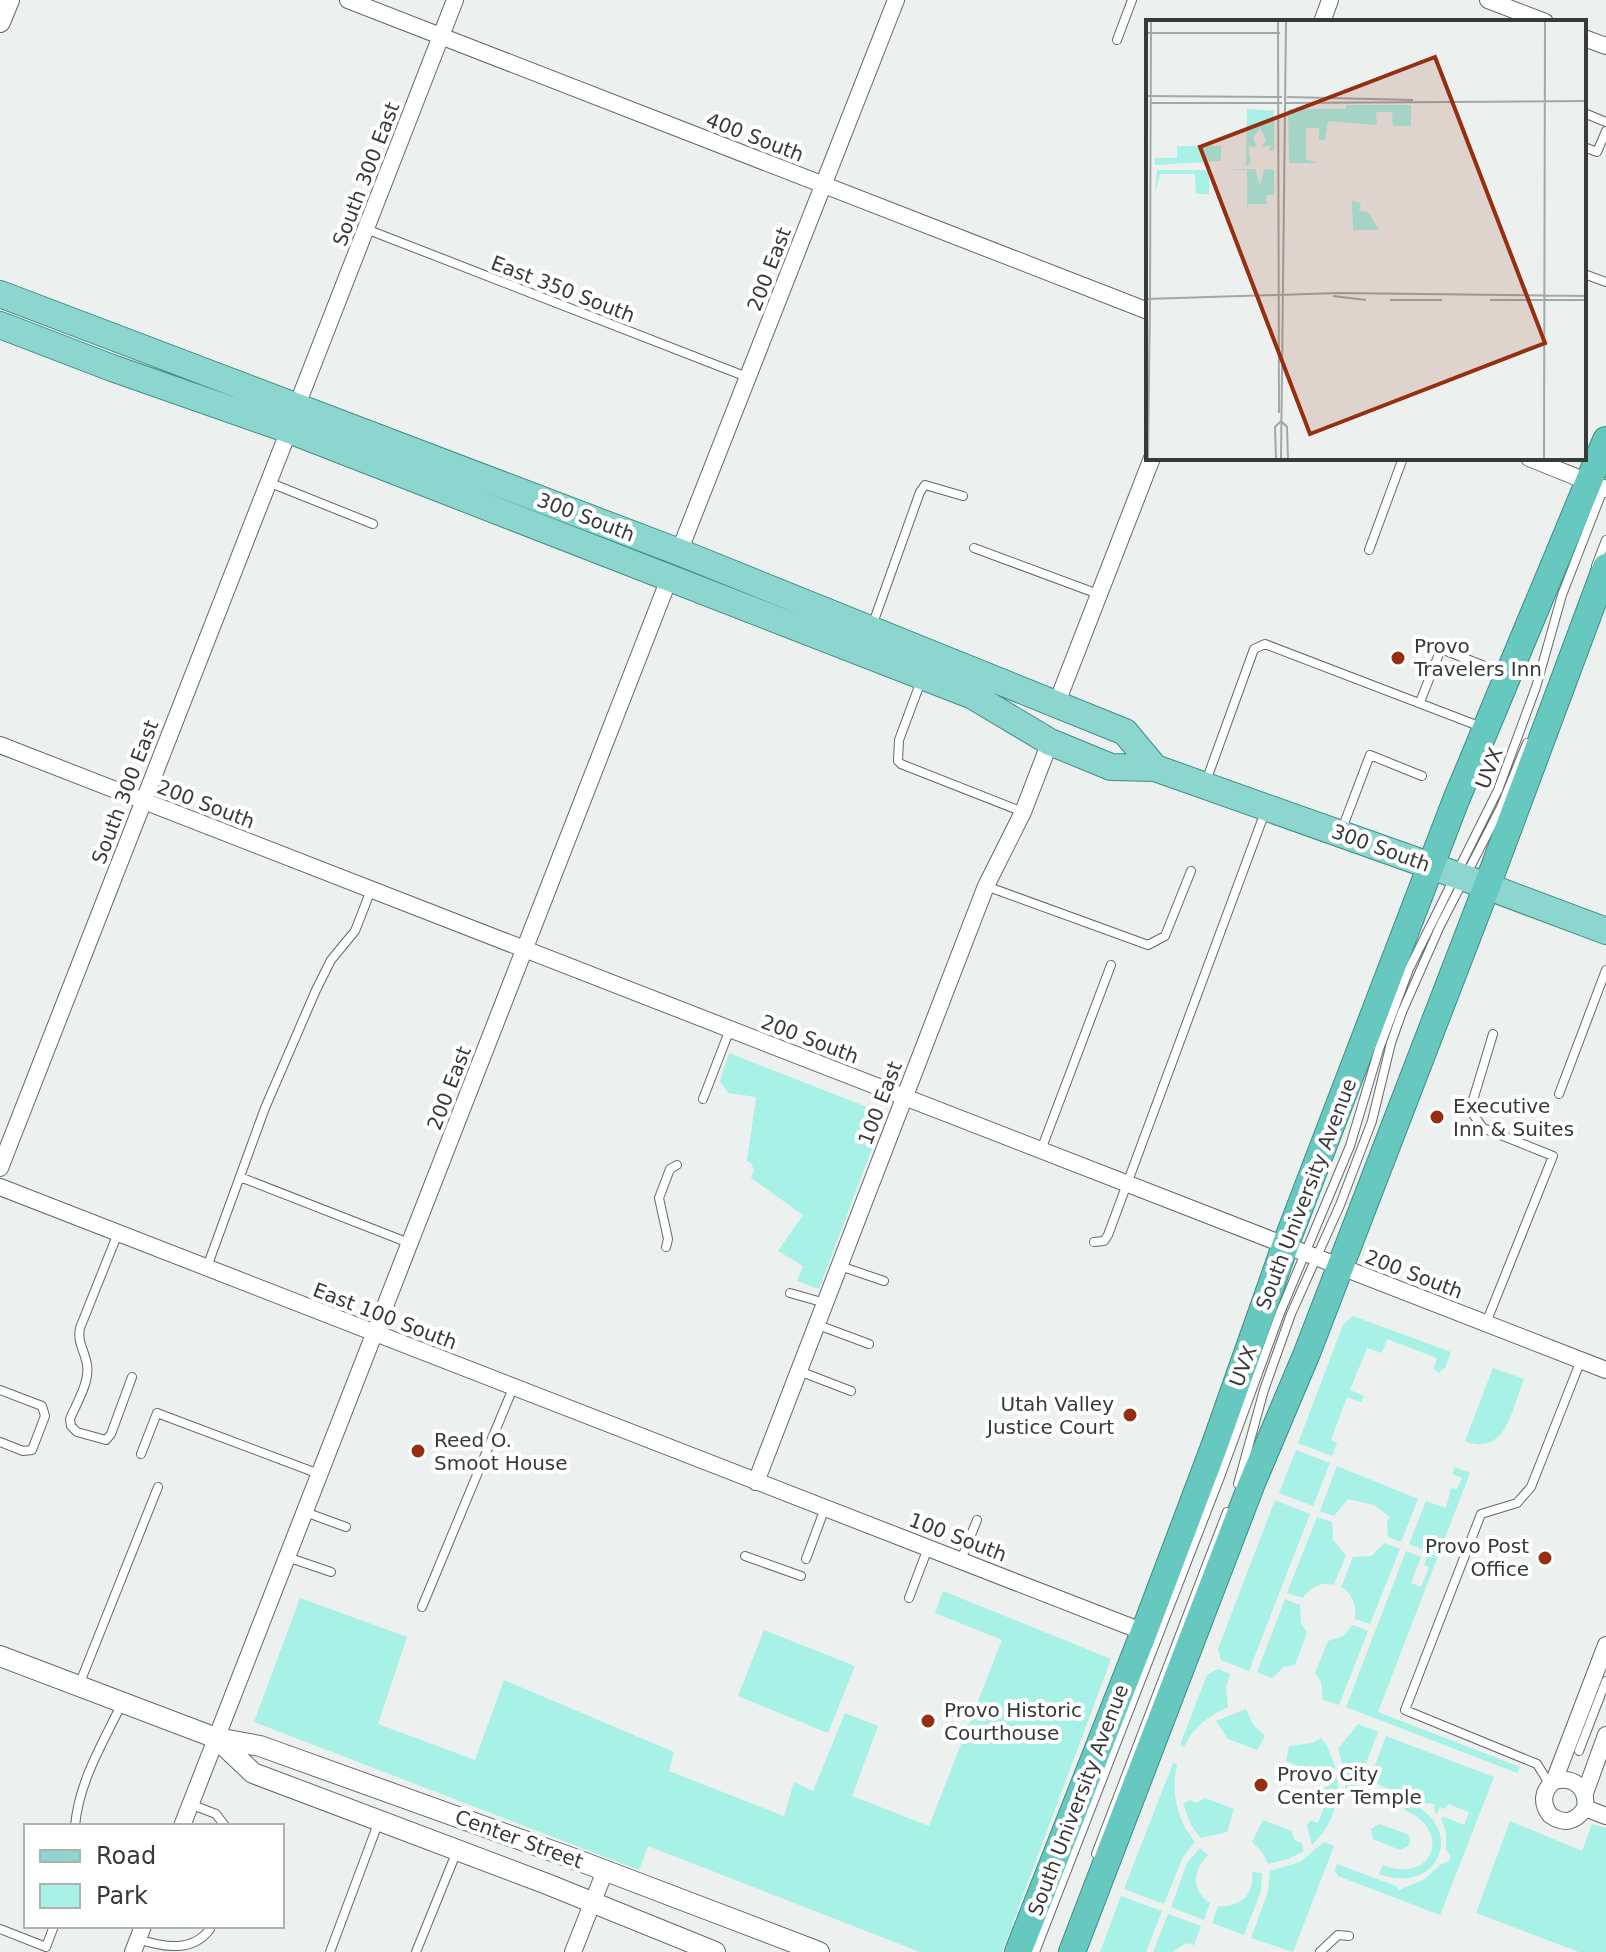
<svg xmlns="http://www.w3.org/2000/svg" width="1606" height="1952" viewBox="0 0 1606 1952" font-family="'DejaVu Sans',sans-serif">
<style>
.green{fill:#a7f1e7}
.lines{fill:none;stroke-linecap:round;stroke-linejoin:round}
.service-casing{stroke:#656968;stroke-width:10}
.minor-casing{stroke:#656968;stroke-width:18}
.tertiary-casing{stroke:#656968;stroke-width:22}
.primary-casing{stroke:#3d8e86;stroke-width:28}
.trunk-casing{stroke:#3d8e86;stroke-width:28}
.service{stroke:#fff;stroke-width:8}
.minor{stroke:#fff;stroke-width:16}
.tertiary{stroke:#fff;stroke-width:20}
.primary{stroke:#8cd6cf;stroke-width:26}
.trunk{stroke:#66c8bf;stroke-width:26}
.poi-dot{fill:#962f10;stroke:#fff;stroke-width:3}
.labels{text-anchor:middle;stroke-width:8;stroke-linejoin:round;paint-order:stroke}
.street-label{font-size:20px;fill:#383a3a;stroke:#fff}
.poi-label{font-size:20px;fill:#383a3a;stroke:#fff;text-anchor:start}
.inset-road{fill:none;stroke:#a4a7a7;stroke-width:2}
.view{fill:#962f10;fill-opacity:0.15;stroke:#962f10;stroke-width:4}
.inset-edge{fill:none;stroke:#383a3a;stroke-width:4}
</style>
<rect width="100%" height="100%" fill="#ecf0ef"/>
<path class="green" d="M729,1053l156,61 -66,175 -22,-8 6,-15 -25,-15 25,-36 -52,-37 3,-8 -3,-7 -4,-2 9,-64 -28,-4 -8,-12z
M1353,1316l98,36 -6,16 -7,5 -4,-5 3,-10 -50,-19 -5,14 -15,-5 -17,42 14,6 -3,6 -14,-5 -16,43 6,3 -5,13 -34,-13 45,-118z
M1493,1368l31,11c-12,30 -18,78 -59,62z
M1296,1450l34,13 -17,43 -34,-13z
M1337,1466l81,33 -17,43 -13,-5 -1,-15 3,-5 -16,-12 -26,-6 -14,17 -14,-5z
M1455,1467l15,6 -92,239 142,55 -3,6 -171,-66 60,-156 15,6 -10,26 10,4 8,-20 -5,-2 5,-13 -20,-8 17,-43 20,7 5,-20 6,1 5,-11 -10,-4z
M1275,1500l35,14 -61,157 -28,-11 -3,-11z
M1317,1517l15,5 1,18 13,15 -12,30c-13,-4 -24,3 -31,13l-16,-5z
M1385,1543l15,6 -30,75 -15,-5c2,-14 -2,-25 -14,-32l12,-30 18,-1z
M943,1591l168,68 -109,293h-82l-272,-106 -9,24 -385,-148 46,-124 107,39 -29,87 97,36 29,-80 170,72 -5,19 115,45 10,-34 19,9 32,-78 33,13 -26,70 77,30 73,-186 -67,-27z
M1285,1599l15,6 1,18 6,10 -12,32 -11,2 -12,11 -15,-6z
M1353,1625l15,6 -29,74 -16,-5 -2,-18 -6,-9 13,-32 15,-5z
M764,1630l91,36 -27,67 -90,-37z
M1218,1669l12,5 -4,14 2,19c-19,9 -35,20 -44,40l-4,-2 27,-70z
M1246,1709l7,15 12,12 -8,14 -29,-11 -12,-18z
M1358,1724l20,8 -23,60 -10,-4v-16l-7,-23z
M1386,1736l108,41 -54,138 -102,-39 -3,-5 2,-7 59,22 3,4 26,-11 15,-14 10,-5v-5l-4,-5v-18l-5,-14 3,-1 20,8 5,-13 -21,-8 -2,5 -6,-2 -3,7 -3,-4 1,-5 -4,-2 -4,1 -58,-23z
M1321,1738l6,8 9,22 -21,5 -29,-12 3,-15 23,-3z
M1173,1763l4,1c-6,28 -1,55 18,78l-12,15 -19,47 -40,-15z
M1337,1776c4,26 -6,51 -25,69l-5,-19 3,-6 8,3 10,-26 -8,-4 2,-5 7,-2 3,-8z
M1205,1798l29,11 -7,23 -26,6 -10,-13 -8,-21 7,-4 7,3z
M1407,1802c61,23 33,95 -28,72l4,-9c51,20 70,-36 21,-55z
M1263,1820l29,11 2,9 7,3 3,8 -16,8 -20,5 -6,-12 -10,-10z
M1510,1821l72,30 10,-27 14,4v124h-27l-103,-39z
M1379,1824l28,10 3,4 -1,8 -9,4 -27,-11 -2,-10z
M1324,1842l10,4 -41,106 -42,-14 17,-46 2,-21 30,-9z
M1200,1848l8,7c-16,16 -17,35 2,48l-6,17 -33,-13 16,-44z
M1252,1872l10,1 -1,18 -17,44 -32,-12 6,-17c22,2 37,-12 34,-34z
M1121,1896l41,15 -16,41h-46z
M1168,1914l33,12 -7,19 -8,-2 -13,9h-20z"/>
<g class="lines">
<defs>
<path id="service" d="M1117,40l15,-40
M1584,113l22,9
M1584,147l13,5 9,-21
M366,229l381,148
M1584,274l22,8
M268,482l105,42
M974,548l124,46
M1369,550l34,-92
M1596,566l10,-26
M872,626l48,-134 5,-7 38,11
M921,681l-22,59 -1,21 3,3 122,48
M1420,702l21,-53 64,25
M1205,784l49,-135 11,-5 219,84
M1342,829l28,-74 52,21
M986,886l162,59 17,-9 26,-65
M1559,1094l47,-124
M703,1099l27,-70
M1041,1150l70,-185
M240,1177l169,66
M118,1233l-38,95c-3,15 5,23 7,37 3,17 -11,39 -17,54l1,7 6,6 29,8 5,-6 21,-57
M1094,1242l10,-1 4,-6 157,-423
M666,1247l2,-8 -9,-41 11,-29 7,-4
M840,1266l44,15
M207,1267l58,-159 51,-118 15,-30 24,-29 16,-41
M790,1293l35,10
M1486,1323l67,-167 -70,-28 -13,-18 23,-76
M818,1325l51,19
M799,1371l52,20
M0,1390l42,16 3,10 -13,34 -9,1 -23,-9
M141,1454l16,-41 162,61
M1238,1484l26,-94 27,-76 49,-109 32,-84 19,-78 11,-31 38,-86 61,-119 26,-64
M305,1512l41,15
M745,1556l56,20
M287,1557l44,15
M806,1559l19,-51
M961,1560l16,-40
M909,1598l19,-50
M422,1607l91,-219
M79,1685l79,-198
M1579,1751l27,-70
M1550,1785l-13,-21 -132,-54 76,-196 36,-11 14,-16 50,-127
M190,1804l26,10 9,12
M75,1826c4,-45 28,-83 47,-123
M1096,1854l131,-342
M0,1929l46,18 8,-21
M138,1939c27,9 55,13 72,-10
M330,1952l49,-131
M416,1952l41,-101
M1035,1952l185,-475 60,-164 70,-167 29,-97 30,-80 89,-179 38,-103 26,-92 42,-108
M1320,1952l18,-17 11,1"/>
<path id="minor" d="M348,0l800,311
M1488,0l57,22
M1322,22l8,-22
M1584,38l22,8
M296,408l159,-408
M1529,458l77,31
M679,552l217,-552
M1056,705l96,-247
M0,745l1606,625
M0,1168l289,-738
M0,1187l1144,445
M756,1482l230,-596 37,-74 27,-70
M1554,1781c20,-5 34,7 31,27 -9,14 -21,17 -35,7 -9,-12 -8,-24 4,-34l52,-136
M1585,1793l21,-58
M1585,1808l21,8
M182,1826l487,-1247
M133,1952l10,-26
M573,1952l32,-81"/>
<path id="tertiary" d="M0,22l9,-22
M0,1656l216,82 44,8 320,115 239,91
M216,1738l37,35 294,111 168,68"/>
<path id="primary" d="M0,294l679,258 446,180 30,36
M0,325l112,43 177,62 684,266 77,46 61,25 44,1 310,110 141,53"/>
<path id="trunk" d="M1018,1952l126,-320 70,-185 71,-201 171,-446 150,-360
M1072,1952l180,-469 55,-130 180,-467 119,-319"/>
</defs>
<use href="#service" class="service-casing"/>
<use href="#minor" class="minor-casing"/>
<use href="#tertiary" class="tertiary-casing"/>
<use href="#primary" class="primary-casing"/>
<use href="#trunk" class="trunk-casing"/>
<use href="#service" class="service"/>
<use href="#minor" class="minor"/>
<use href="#tertiary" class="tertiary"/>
<use href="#primary" class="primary"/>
<use href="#trunk" class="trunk"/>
</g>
<g class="poi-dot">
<circle cx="1398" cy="658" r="8"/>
<circle cx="1437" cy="1117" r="8"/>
<circle cx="1130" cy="1415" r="8"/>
<circle cx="418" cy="1451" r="8"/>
<circle cx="1545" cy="1558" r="8"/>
<circle cx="928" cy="1721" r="8"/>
<circle cx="1261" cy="1785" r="8"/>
</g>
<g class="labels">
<g class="street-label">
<text transform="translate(755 137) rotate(21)" y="7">400 South</text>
<text transform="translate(366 174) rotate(-69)" y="7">South 300 East</text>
<text transform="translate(769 269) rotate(-69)" y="7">200 East</text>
<text transform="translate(563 289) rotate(21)" y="7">East 350 South</text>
<text transform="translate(586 517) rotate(21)" y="7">300 South</text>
<text transform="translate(1489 768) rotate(-69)" y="7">UVX</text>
<text transform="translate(125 792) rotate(-69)" y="7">South 300 East</text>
<text transform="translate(206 804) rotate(21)" y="7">200 South</text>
<text transform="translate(1381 848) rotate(20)" y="7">300 South</text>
<text transform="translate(810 1039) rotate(21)" y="7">200 South</text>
<text transform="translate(449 1088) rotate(-69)" y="7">200 East</text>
<text transform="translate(880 1103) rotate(-69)" y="7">100 East</text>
<text transform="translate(1306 1194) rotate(-69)" y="7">South University Avenue</text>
<text transform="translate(1414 1274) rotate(21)" y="7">200 South</text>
<text transform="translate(385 1316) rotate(21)" y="7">East 100 South</text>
<text transform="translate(1243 1366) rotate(-69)" y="7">UVX</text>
<text transform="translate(958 1537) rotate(21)" y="7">100 South</text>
<text transform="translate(1078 1800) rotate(-69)" y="7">South University Avenue</text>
<text transform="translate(519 1839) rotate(20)" y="7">Center Street</text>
</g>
<g class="poi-label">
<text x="1414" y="653">Provo<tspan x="1414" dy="23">Travelers Inn</tspan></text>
<text x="1453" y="1113">Executive<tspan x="1453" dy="23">Inn &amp; Suites</tspan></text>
<text x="1114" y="1411" text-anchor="end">Utah Valley<tspan x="1114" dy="23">Justice Court</tspan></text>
<text x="434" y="1447">Reed O.<tspan x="434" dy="23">Smoot House</tspan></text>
<text x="1529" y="1553" text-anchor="end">Provo Post<tspan x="1529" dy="23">Office</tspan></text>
<text x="944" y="1717">Provo Historic<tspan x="944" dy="23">Courthouse</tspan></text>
<text x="1277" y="1781">Provo City<tspan x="1277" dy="23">Center Temple</tspan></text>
</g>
</g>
<g transform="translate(1146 20)">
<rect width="440" height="440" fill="#ecf0ef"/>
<path d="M200,85h65v21h-18l-1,-14h-16l1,13 -49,-4 -3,19h-6v-12h-13v31l11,4h-28l-1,-54h58zM101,89l27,2v40l-5,-1 2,-5 -9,2 4,-7 -6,-12 -7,10 4,9 -9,-1 3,16 -5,5zM31,126h44v15l-66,4v-7h22zM109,149l5,17 4,-17 10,1v25h-8l1,9h-19l-1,6v-40l-24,-1zM11,150h52v24h-13l-1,-20h-35l-5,20zM206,180l9,4 -2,6 10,3 10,17h-26z" fill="#a7f1e7"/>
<path class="inset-road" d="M132,1l1,392M0,13h134M0,76l136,1M141,77l126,3M4,83h132M140,83l300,-2M187,276l33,4M0,279l193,-6 247,3M4,279l1,-278M244,280h52M344,280h96M2,439l2,-160M130,439l-1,-32 6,-6 6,6 1,32M135,439l5,-438M398,439l1,-438"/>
<path class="view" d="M289,37l110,286 -235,91 -110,-287z"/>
<rect width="440" height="440" class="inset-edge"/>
</g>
<rect x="24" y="1824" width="260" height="104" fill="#ffffff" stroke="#afb0b0" stroke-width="2"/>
<rect x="40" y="1850" width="40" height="12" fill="#8cd6cf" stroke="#afb0b0" stroke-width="2"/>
<text x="96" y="1864" font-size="24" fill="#383a3a">Road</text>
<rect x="40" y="1884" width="40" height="24" fill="#a7f1e7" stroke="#afb0b0" stroke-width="2"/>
<text x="96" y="1904" font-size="24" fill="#383a3a">Park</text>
</svg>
